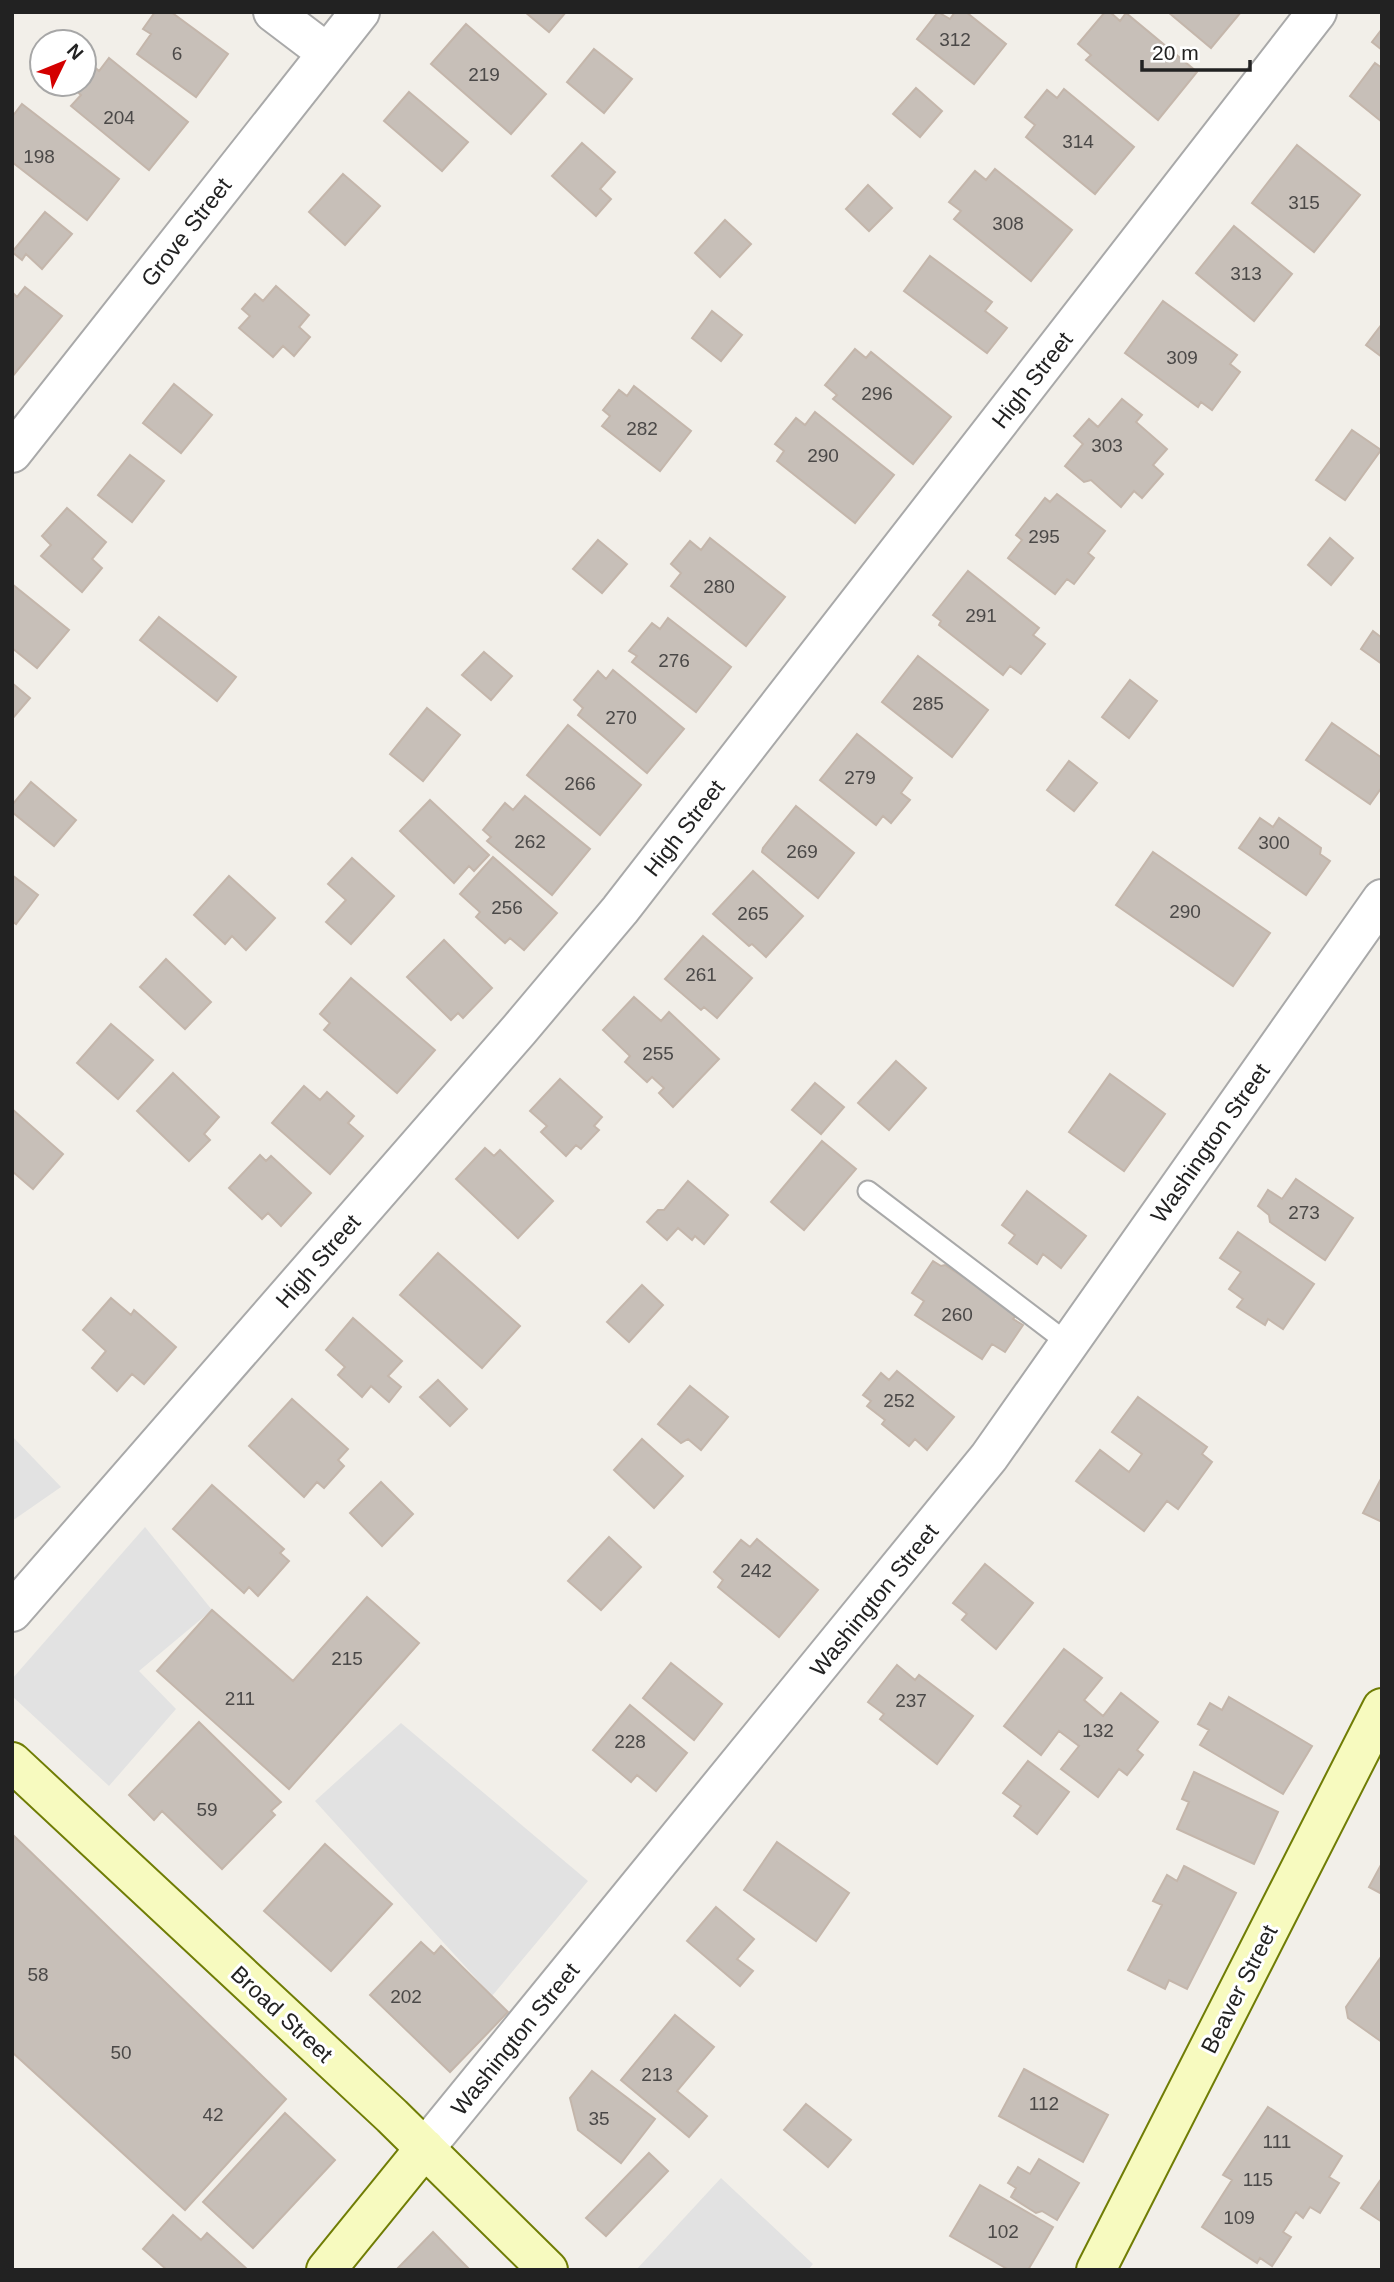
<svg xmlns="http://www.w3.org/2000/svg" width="1394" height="2282" viewBox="0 0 1394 2282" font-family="Arial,sans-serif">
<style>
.parking{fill:#e2e2e2}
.building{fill:#c7bfb8;stroke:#c4b6ab;stroke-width:2}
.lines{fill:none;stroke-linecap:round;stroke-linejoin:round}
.lane-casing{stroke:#a9a9a9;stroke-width:23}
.street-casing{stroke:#a9a9a9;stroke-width:42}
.secondary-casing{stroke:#707d05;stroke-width:42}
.lane{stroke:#fff;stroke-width:19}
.street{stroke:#fff;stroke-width:38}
.secondary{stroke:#f7fabf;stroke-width:38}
.labels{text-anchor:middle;stroke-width:6;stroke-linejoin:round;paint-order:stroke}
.number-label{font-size:19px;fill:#4b4948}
.street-label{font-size:23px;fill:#222;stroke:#fff}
</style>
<rect width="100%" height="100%" fill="#f2efe9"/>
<path class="parking" d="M12,1436l49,51 -49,34z
M145,1527l67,83 -73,61 37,38 -67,77 -97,-90v-17z
M401,1723l187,158 -96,115 -177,-195z
M721,2178l92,86 -5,6h-172z"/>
<path class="building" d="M155,12h16l57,42 -32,43 -59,-43 14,-20 -8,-5z
M525,12h41l-17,20z
M938,12l12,7 5,-7h11l40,32 -32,40 -57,-45z
M1105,12h5l10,9 6,-8 71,59 -39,48 -72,-60 5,-5 -13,-11z
M1168,12h73l-30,36z
M466,24l80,70 -35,40 -80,-70z
M1382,29v21l-10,-8z
M594,49l38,30 -28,34 -37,-31z
M109,58l79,64 -39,48 -78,-64 10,-11 -9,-8 3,-3h9v-11l7,-9 8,7z
M1375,63l7,5v54l-32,-26z
M916,88l26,23 -22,26 -27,-23z
M1064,89l70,58 -39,47 -69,-57 9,-12 -10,-8 22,-27 10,8z
M409,92l59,50 -26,29 -58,-50z
M22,104l97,75 -32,41 -75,-58v-45z
M582,143l33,29 -15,17 11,10 -15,17 -44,-40z
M1297,145l63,50 -46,57 -62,-49z
M995,169l77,61 -41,51 -77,-62 7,-8 -12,-9 26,-31 11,9z
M343,174l37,32 -35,39 -36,-33z
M868,185l24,23 -23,23 -23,-22z
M45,212l27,22 -30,35 -16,-15 -4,6 -10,-8z
M725,220l26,24 -31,33 -25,-24z
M1234,226l58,48 -38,47 -58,-48z
M930,256l62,46 -7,9 22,17 -20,25 -83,-62z
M276,286l33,29 -10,12 11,10 -16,19 -11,-10 -10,11 -34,-29 11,-12 -8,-7 13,-15 8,7z
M25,287l37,29 -50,61v-85l5,5z
M1163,301l74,54 -7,9 10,8 -28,38 -11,-8 -3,5 -73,-54z
M712,311l30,24 -21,26 -29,-23z
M1382,324v33l-16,-12z
M855,349l11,9 5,-6 80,65 -38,47 -80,-65 4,-4 -12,-10z
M174,384l38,31 -31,38 -38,-30z
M634,386l57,45 -31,40 -58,-45 8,-10 -7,-6 16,-20 8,6z
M1122,399l20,16 -6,7 31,27 -14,16 10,9 -21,24 -8,-7 -13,16 -30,-27 -7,2 -19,-16 18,-22 -9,-8 15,-17 9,8z
M815,412l79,63 -39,48 -78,-62 7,-10 -9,-7 21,-26 9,7z
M1352,430l29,20 -36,50 -29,-20z
M130,455l34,26 -32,41 -34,-27z
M1057,494l48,37 -17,22 6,5 -20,26 -7,-5 -12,15 -47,-36 14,-18 -6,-5 29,-37 5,4z
M67,508l39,34 -14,17 10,9 -20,24 -41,-36 10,-11 -9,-9z
M710,538l75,59 -39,49 -75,-60 10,-13 -10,-9 19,-23 11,9z
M1330,538l23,20 -22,27 -23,-20z
M598,540l29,24 -25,29 -29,-24z
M968,571l71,57 -6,7 12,9 -24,30 -11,-8 -7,9 -64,-50 2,-4 -8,-6z
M12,584l57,46 -32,38 -25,-20z
M159,617l77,60 -19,24 -77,-61z
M668,618l63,49 -35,45 -64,-50 5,-6 -8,-5 23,-28 8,6z
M1373,631l9,7v26l-21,-15z
M484,652l28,24 -21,24 -29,-25z
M918,656l70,54 -36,47 -70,-55z
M613,670l71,59 -37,44 -69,-58 5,-7 -9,-8 24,-29 8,8z
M1130,680l27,21 -28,37 -27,-21z
M12,683l18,15 -18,21z
M427,708l33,27 -37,46 -33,-27z
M1332,723l50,35v29l-12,17 -64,-44z
M568,725l73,60 -41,50 -73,-60z
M857,734l55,44 -11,15 9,7 -19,23 -8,-7 -7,9 -56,-45z
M1069,761l28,22 -23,28 -27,-21z
M31,782l45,38 -22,26 -42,-34v-7z
M525,796l65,53 -38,46 -65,-54 4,-4 -8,-7 22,-27 8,7z
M430,800l59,55 -15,16 -5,-5 -15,17 -54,-52z
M796,806l58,47 -36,45 -56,-46 1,-4z
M1260,818l13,9 6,-9 42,30 -1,6 10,7 -24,34 -67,-47z
M1153,852l117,81 -37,53 -117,-81z
M493,857l64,56 -33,37 -14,-12 -5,5 -29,-26 4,-5 -20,-18z
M352,858l42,38 -43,48 -25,-22 20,-22 -18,-16z
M753,871l50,45 -37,41 -14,-13 -3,2 -36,-32z
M12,875l26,20 -22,29 -4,-3z
M229,876l46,42 -29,32 -14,-14 -7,8 -31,-29z
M703,936l49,42 -35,40 -13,-11 -3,3 -36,-31z
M444,940l48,48 -29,30 -5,-5 -7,7 -44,-43z
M166,959l45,43 -26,27 -45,-42z
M351,978l84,72 -38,43 -73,-63 6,-7 -10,-9z
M634,997l27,24 8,-9 50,47 -46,48 -14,-14 5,-5 -12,-11 -5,5 -22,-20 5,-6 -27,-26z
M111,1024l42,36 -35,39 -41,-36z
M896,1061l30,27 -37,42 -31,-27z
M173,1073l46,44 -15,17 6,6 -21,21 -52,-50z
M1110,1074l55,40 -41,57 -55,-39z
M560,1079l42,38 -8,9 5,4 -18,19 -5,-4 -10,11 -25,-24 6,-6 -17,-15z
M815,1083l29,24 -23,27 -29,-24z
M304,1086l16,14 7,-8 27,24 -6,7 15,13 -33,38 -58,-51z
M12,1109l51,45 -30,35 -21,-18z
M822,1141l34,28 -52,61 -33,-28z
M485,1148l9,8 6,-6 53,51 -35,37 -62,-59z
M260,1155l6,6 5,-5 40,37 -30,33 -13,-13 -6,6 -33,-31z
M1296,1179l57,39 -28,42 -55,-38 -1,-7 -11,-9 10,-16 14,9z
M688,1181l40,34 -24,29 -9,-8 -3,4 -14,-12 -11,12 -20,-18 11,-12h6z
M1027,1191l59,45 -25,32 -18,-14 -6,10 -28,-21 6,-8 -13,-10z
M1238,1232l76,52 -31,45 -15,-10 -3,6 -28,-18 6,-8 -14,-10 12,-17 -21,-14z
M438,1253l82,73 -38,42 -82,-73z
M933,1261l8,5 4,-1 73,48 -5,6 10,6 -18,27 -13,-8 -10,15 -67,-44 9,-14 -12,-8z
M642,1285l21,20 -34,37 -22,-20z
M111,1298l20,17 3,-5 42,37 -32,37 -12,-10 -15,17 -25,-23 14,-17 -23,-21z
M353,1318l49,43 -14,15 13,11 -12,15 -18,-16 -9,11 -24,-22 7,-8 -19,-17z
M897,1371l57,46 -27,33 -12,-11 -6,7 -27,-22 3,-4 -18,-14 4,-5 -8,-6 18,-22 8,7z
M438,1380l29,29 -17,17 -30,-29z
M690,1386l38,31 -27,33 -13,-11 -7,4 -23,-19z
M1138,1397l69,50 -5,7 10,8 -34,47 -11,-8 -23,30 -68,-50 24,-31 29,22 13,-18 -30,-22z
M292,1399l56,50 -10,11 6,6 -20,22 -7,-6 -13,15 -55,-51z
M642,1439l41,37 -29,32 -40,-38z
M1382,1477v45l-19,-9z
M381,1482l32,32 -31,32 -32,-33z
M212,1485l72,64 -4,4 9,8 -31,35 -9,-9 -5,6 -71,-64z
M609,1537l32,30 -40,43 -33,-29z
M757,1539l61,51 -39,47 -61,-50 5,-7 -9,-8 27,-32 9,7z
M985,1564l48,39 -37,46 -34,-29 5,-6 -14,-11z
M367,1597l52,46 -130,146 -132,-118 55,-61 81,71z
M1064,1649l38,29 -18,22 19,16 18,-23 37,29 -21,28 6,5 -16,20 -8,-6 -21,28 -37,-28 18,-23 -20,-15 -18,24 -37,-29z
M671,1663l51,41 -28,36 -51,-42z
M897,1665l18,15 4,-5 54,41 -36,48 -57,-45 4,-5 -16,-12z
M1229,1697l83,49 -29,48 -83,-49 9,-15 -11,-6 12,-21 12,7z
M630,1705l57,48 -31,38 -19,-16 -6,7 -38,-32z
M199,1722l82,80 -10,9 4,4 -53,54 -60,-58 -8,9 -25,-25z
M1028,1761l41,31 -32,42 -23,-18 7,-10 -18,-13z
M1194,1772l84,40 -24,52 -77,-35 12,-27 -7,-3z
M12,1834l274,265 -101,111 -173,-158z
M777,1842l72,51 -33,48 -72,-51z
M325,1844l67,60 -61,67 -67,-60z
M1382,1863v31l-13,-7z
M1184,1866l52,27 -49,96 -18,-9 -4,9 -37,-19 34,-65 -9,-4 14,-26 10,6z
M716,1907l38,32 -17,20 16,12 -13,15 -53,-45z
M421,1942l13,12 7,-8 67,66 -58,60 -80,-77z
M1381,1957h1v85l-34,-24 -2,-11z
M675,2015l39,32 -37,44 30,25 -18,21 -68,-57z
M1024,2069l84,46 -25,47 -84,-46z
M592,2071l63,48 -34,44 -43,-33 -8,-32z
M806,2104l45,36 -23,27 -44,-37z
M1268,2107l74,49 -13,21 10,6 -19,30 -10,-6 -7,11 -7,-6 -13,20 8,5 -19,29 -12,-8 -3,5 -55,-36 30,-47 -9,-5z
M285,2113l50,47 -82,88 -50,-46z
M649,2153l19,18 -62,65 -20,-18z
M1039,2159l40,24 -22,37 -15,-9 -6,2 -25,-16 5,-9 -8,-5 10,-16 12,7z
M1382,2178v44l-21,-14z
M980,2185l73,42 -25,43h-19l-59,-34z
M173,2215l28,25 6,-7 41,37h-81l-24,-21z
M433,2232l37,38h-74z"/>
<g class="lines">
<defs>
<path id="lane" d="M868,1191l201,153"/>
<path id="street" d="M273,12l54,41
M12,453l348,-441
M12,1612l507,-582 101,-120 697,-898
M425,2148l564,-691 393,-558"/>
<path id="secondary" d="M12,1762l380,354 156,154
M326,2270l99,-122
M1096,2270l286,-562"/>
</defs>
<use href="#lane" class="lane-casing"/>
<use href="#street" class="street-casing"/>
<use href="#secondary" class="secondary-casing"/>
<use href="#lane" class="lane"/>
<use href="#street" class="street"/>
<use href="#secondary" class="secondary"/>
</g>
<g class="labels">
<g class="number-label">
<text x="955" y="46">312</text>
<text x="177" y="60">6</text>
<text x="484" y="81">219</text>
<text x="119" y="124">204</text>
<text x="1078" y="148">314</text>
<text x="39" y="163">198</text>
<text x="1304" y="209">315</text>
<text x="1008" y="230">308</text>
<text x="1246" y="280">313</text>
<text x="1182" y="364">309</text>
<text x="877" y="400">296</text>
<text x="642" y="435">282</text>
<text x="1107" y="452">303</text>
<text x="823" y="462">290</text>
<text x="1044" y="543">295</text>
<text x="719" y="593">280</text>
<text x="981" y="622">291</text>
<text x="674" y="667">276</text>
<text x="928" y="710">285</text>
<text x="621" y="724">270</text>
<text x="860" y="784">279</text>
<text x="580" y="790">266</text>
<text x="530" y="848">262</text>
<text x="1274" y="849">300</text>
<text x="802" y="858">269</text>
<text x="507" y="914">256</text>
<text x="1185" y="918">290</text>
<text x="753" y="920">265</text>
<text x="701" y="981">261</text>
<text x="658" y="1060">255</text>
<text x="1304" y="1219">273</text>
<text x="957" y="1321">260</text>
<text x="899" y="1407">252</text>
<text x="756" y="1577">242</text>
<text x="347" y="1665">215</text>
<text x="240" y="1705">211</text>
<text x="911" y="1707">237</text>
<text x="1098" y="1737">132</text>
<text x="630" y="1748">228</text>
<text x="207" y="1816">59</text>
<text x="38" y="1981">58</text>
<text x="406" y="2003">202</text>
<text x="121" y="2059">50</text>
<text x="657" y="2081">213</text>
<text x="1044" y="2110">112</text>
<text x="213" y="2121">42</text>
<text x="599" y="2125">35</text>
<text x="1277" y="2148">111</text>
<text x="1258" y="2186">115</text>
<text x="1239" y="2224">109</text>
<text x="1003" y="2238">102</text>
</g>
<g class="street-label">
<text transform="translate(186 232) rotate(-52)" y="8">Grove Street</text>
<text transform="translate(1032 380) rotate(-52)" y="8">High Street</text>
<text transform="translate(684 828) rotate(-52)" y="8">High Street</text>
<text transform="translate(1210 1143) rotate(-55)" y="8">Washington Street</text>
<text transform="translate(318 1261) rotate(-49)" y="8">High Street</text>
<text transform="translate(874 1600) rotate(-51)" y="8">Washington Street</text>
<text transform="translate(1239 1989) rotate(-63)" y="8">Beaver Street</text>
<text transform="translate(282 2014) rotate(43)" y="8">Broad Street</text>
<text transform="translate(515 2039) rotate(-51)" y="8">Washington Street</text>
</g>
</g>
<rect width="1394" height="2282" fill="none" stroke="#222222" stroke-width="28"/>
<g transform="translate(63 63) rotate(47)"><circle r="33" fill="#ffffff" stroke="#a7a7a7" stroke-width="2"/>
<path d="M0-5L12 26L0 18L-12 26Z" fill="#d40000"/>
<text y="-10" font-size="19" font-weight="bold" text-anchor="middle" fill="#222222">N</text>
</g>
<path d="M1142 60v10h108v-10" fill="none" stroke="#222222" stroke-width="3.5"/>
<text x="1152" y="60" font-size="21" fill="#222222" stroke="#ffffff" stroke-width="5" paint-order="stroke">20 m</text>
</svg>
